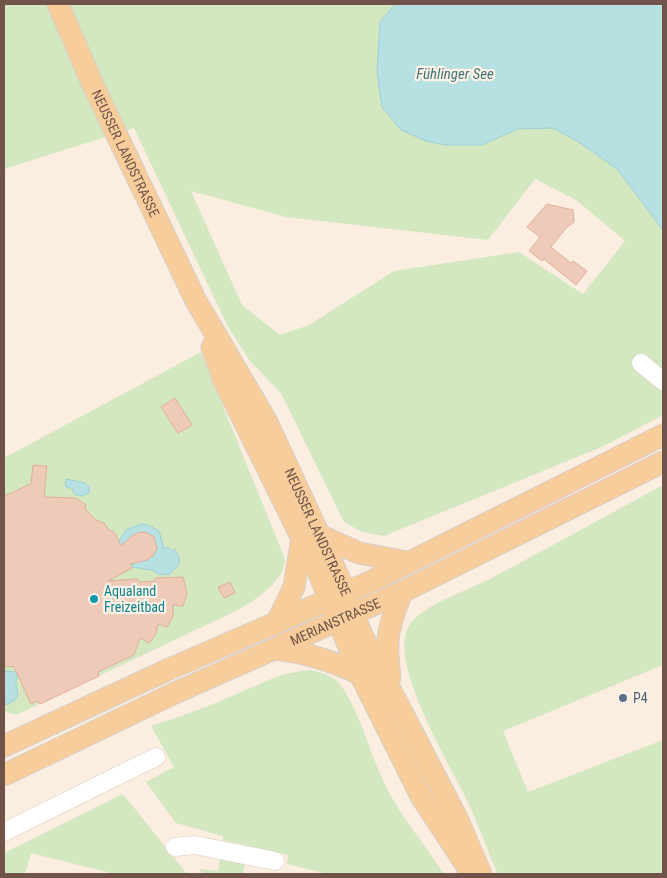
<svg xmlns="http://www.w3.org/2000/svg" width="667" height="878" viewBox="0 0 667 878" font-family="'Roboto Condensed',sans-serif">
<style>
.green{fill:#d3e7c0;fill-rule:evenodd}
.water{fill:#b6e0e2;stroke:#9dd0d4}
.building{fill:#eecab9;stroke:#e0af9b}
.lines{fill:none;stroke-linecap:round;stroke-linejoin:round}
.minor-casing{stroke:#decabd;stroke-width:19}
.major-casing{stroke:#d7cfcc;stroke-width:23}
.minor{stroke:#fff;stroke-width:18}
.major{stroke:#f7cd9b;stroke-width:21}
.culture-dot{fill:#0f9aa8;stroke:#fef2e6;stroke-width:2}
.service-dot{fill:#5c6f8a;stroke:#fef2e6;stroke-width:2}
.labels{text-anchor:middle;stroke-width:4.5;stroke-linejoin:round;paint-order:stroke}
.street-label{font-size:14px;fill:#705349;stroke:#fef2e6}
.culture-label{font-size:14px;fill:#0d838f;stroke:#fef2e6;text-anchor:start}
.service-label{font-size:14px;fill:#4e5e75;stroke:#fef2e6;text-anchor:start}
.water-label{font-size:15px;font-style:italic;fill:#41777b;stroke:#fef2e6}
</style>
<rect width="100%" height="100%" fill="#fbeee0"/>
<path class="green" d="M4,4h391l-15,18 -3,50 69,73h36l36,-16 35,-1 29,16 36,26 22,27 23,33v185l-59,31 -220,90 -22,-4 -18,-10 -63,-129 -31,-32 -22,-34 -94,-199 -130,41zM535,179l41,21 49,41 -42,53 -64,-42 -125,19 -85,54 -29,10 -38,-30 -51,-114 95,26 202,23z
M201,352l84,207c0,22 -28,39 -45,50l-224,106 -12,-4v-253z
M663,485v180l-160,66 25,61 135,-52v134h-165c-10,-21 -17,-42 -26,-63 -17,-39 -86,-147 -63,-185 12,-21 60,-36 81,-47 58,-31 116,-63 173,-94z
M310,670c13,3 24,5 32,17 19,28 26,61 40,91 16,36 41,64 62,96h-116l-41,-10 1,-9 -65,-15v-4l-47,-13 -30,-41 28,-15 -23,-41c33,-10 66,-23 97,-37 26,-11 33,-16 62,-19z
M123,794l64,80h-72l-84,-21 -6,21h-21v-21z
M220,858l25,5 -2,11h-40l-4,-5 19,2z"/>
<path class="water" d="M395,4h268v226l-45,-60 -36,-26 -29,-16 -35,1 -36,16h-36l-20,-4 -25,-11 -19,-23 -5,-35 3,-50z
M66,479l19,4 4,4v6l-7,3 -8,-2 -1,-5 -8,-3z
M141,524l7,1 11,6 5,18 4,-2 4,4 2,-2 5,8v7l-9,10 -10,1 -8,-5 -20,-3v-7c11,1 20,1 25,-12l-3,-11 -10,-5 -11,3 -9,10 -5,-4 7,-11z
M4,671l13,1c1,5 -2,7 -1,12 3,14 3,15 -11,21z"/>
<path class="building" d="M547,204l26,6 1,12 -8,6 -15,19 20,16 2,-2 14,10 -11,14 -32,-26 -2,2 -13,-10 11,-14 -13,-10z
M175,398l17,27 -14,8 -17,-26z
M33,465l14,1 -3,31 32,1 10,7 -1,4 11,11 8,3 4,6 7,4 6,13 12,-11 7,-3 8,1 6,4 3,11 -4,8 -6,4 -17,4 2,4 -24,13 29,-2 2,3 16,-1v-3l28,-1 4,16 -4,13 -10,-1v11l-6,11 -9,-3 -2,10 -7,9 -9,-5 -6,17 -36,17 1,4 -59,28 -2,-3 -7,3 -17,-37 -10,-1v-170l27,-12z
M230,582l5,11 -11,5 -6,-11z"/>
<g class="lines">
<defs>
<path id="minor" d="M641,363l22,18
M4,832l152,-75
M175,847l20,-2 80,16"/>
<g id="major">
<path id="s1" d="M58,4l35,81 103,216 71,121 79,171 15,40 96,185 24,56"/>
<path d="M212,347l12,34 93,188 43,105 62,124 46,70"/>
<path d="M319,535l40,18 48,9"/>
<path d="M276,624l18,-37 8,-50"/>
<path d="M274,649c32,3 58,12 86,25"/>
<path d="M390,677c-5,-38 -2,-50 12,-85"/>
<path d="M4,746l161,-75 207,-90 291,-146"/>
<path id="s2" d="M4,775l171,-82 227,-101 261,-130"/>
</g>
</defs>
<use href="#minor" class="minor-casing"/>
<use href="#major" class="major-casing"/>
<use href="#minor" class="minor"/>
<use href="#major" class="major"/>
</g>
<circle class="culture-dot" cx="94" cy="599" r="5"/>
<circle class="service-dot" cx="623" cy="698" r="5"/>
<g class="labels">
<g class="street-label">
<text dy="5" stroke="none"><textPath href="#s1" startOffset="164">NEUSSER LANDSTRASSE</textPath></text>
<text dy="5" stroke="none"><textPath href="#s1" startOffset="589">NEUSSER LANDSTRASSE</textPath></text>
<text dy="5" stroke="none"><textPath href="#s2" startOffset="365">MERIANSTRASSE</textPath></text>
</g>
<g class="culture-label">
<text x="104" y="596">Aqualand<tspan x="104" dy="16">Freizeitbad</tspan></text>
</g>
<g class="service-label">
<text x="633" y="703">P4</text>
</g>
<g class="water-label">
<text x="455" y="79">Fühlinger See</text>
</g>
</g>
<rect width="667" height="878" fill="none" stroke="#705349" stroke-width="10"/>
</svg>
